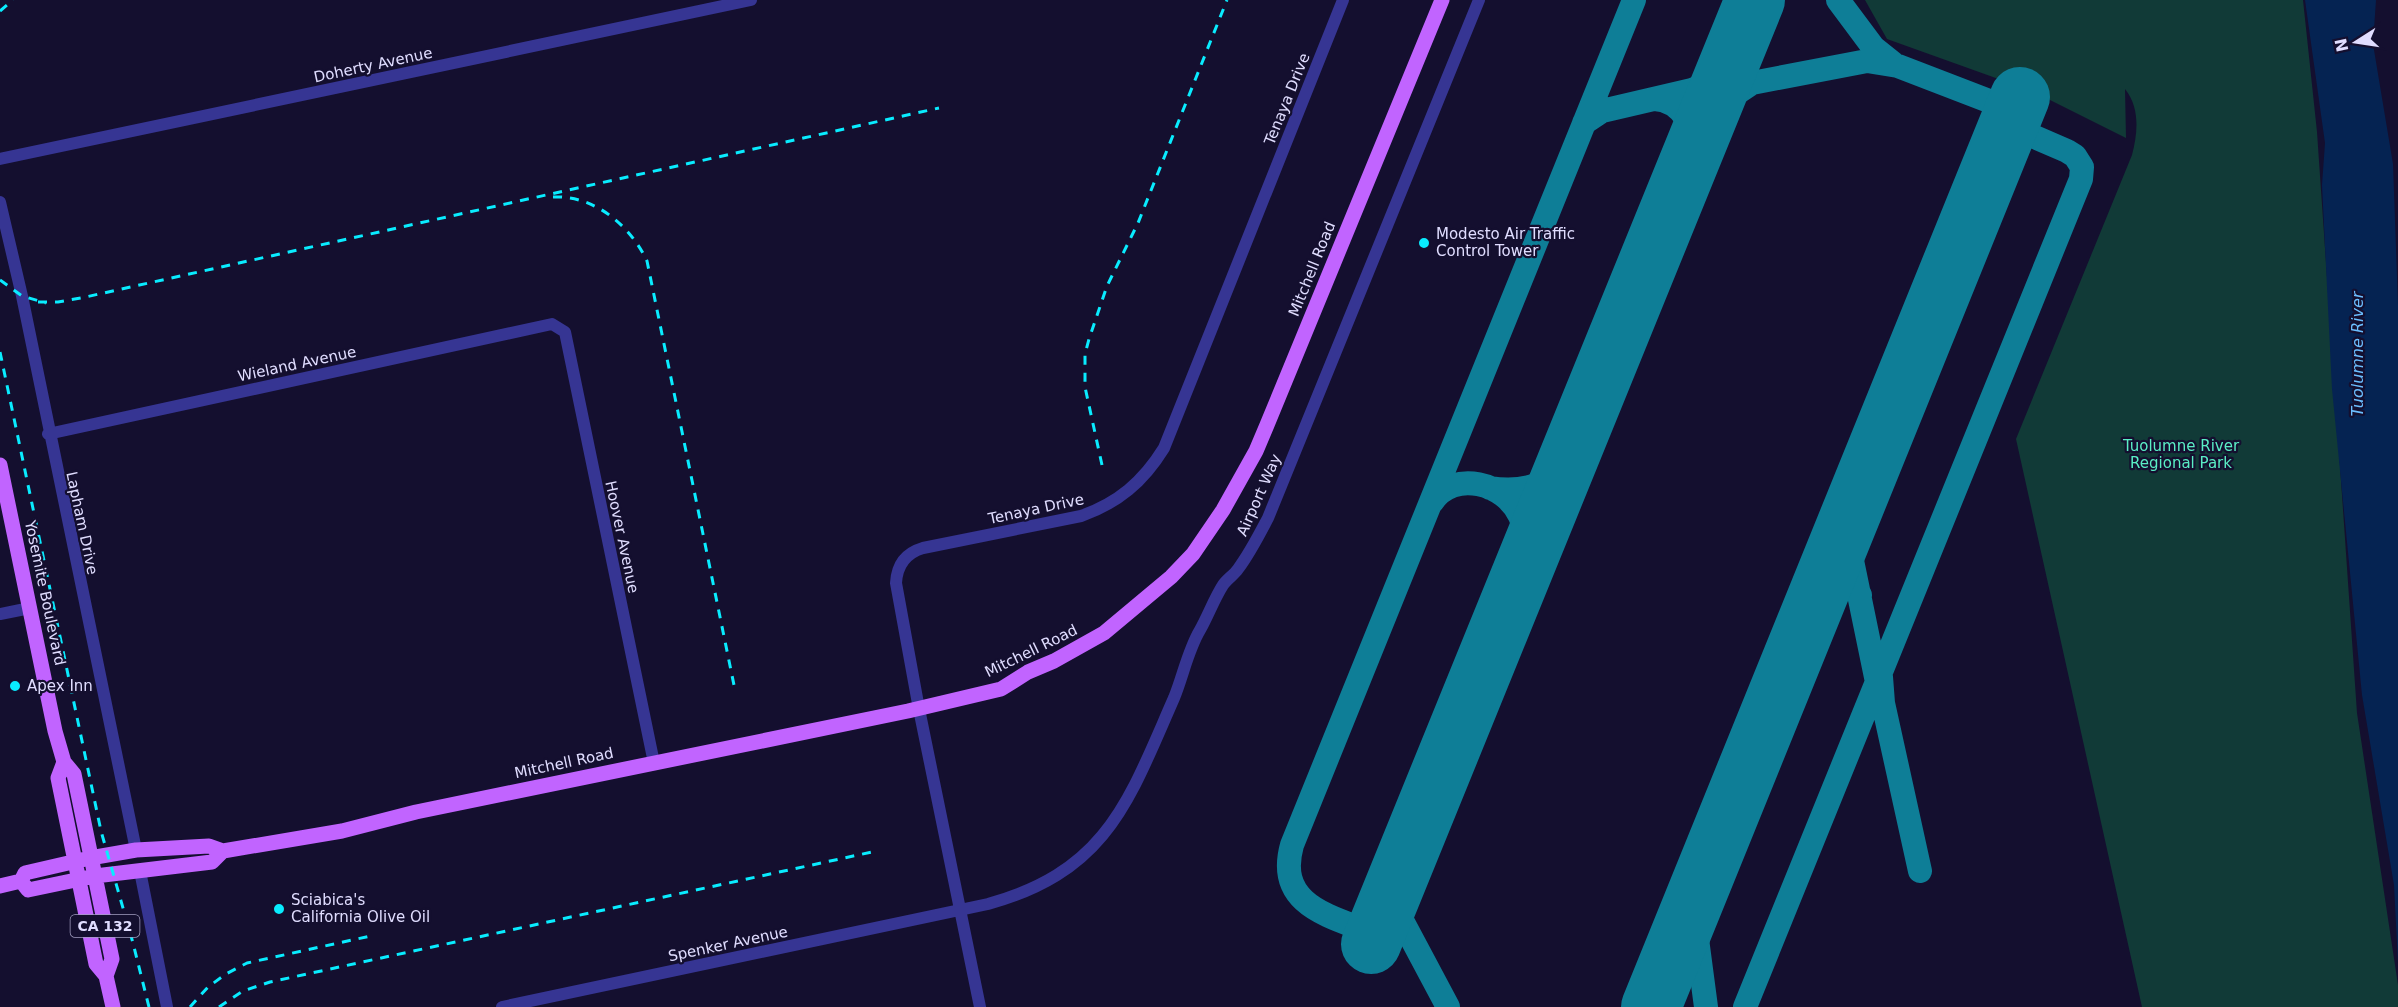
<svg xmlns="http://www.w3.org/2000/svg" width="2398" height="1007" viewBox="0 0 2398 1007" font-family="'DejaVu Sans',sans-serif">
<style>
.green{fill:#113a37}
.water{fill:#052352}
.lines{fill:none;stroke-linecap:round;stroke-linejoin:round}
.taxiway{stroke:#0e7e97;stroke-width:24}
.runway{stroke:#0e7e97;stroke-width:60}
.minor{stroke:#363593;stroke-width:12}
.major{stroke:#c164ff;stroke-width:15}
.rail{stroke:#09ecff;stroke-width:3;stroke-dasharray:9 8;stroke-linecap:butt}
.poi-dot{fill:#09ecff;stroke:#140f2f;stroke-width:2}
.labels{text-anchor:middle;stroke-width:4.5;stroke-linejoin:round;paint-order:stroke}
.shield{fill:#140f2f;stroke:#a39fc1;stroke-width:1.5}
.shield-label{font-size:14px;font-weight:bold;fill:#e0ddff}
.street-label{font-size:15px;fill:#e0ddff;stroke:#140f2f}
.poi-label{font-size:15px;fill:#e0ddff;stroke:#140f2f;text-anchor:start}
.park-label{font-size:15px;fill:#5aeec5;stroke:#140f2f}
.water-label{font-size:16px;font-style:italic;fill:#6bbeff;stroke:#140f2f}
</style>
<rect width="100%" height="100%" fill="#140f2f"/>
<path class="green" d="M1865,0h438l14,132 40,581 41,272v22h-256l-126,-568 116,-284c6,-23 8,-47 -7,-66l1,49 -94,-47 -145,-52z"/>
<path class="water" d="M2305,0h71l-3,44 20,120 5,141v658l-4,-78 -32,-190 -30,-306 -10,-204 3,-42z"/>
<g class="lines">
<path class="taxiway" d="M1838,0l35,47 20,16
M1654,99c27,1 45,30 38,56
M1584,123l18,-12 90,-21c21,-7 32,-20 42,-39
M1702,129l20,-26 30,-20 115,-22 31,5 117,45
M1490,488c31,5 63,-2 79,-31
M1432,502c22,-33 73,-19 88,14 7,15 8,31 6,46
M1851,515l-3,18 1,13 28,136
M1819,595c11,-19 30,-20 41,0
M1881,677l2,26 37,168
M1696,896l-2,20 12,91
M1390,898l58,109
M1375,934c-44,-18 -100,-28 -83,-89l342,-845
M1745,1007l336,-828 1,-12 -7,-11 -8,-5 -58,-25"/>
<path class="runway" d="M1371,944l384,-944
M1651,1007l369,-910"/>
<path class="minor" d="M0,159l751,-159
M0,202l22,94 114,554
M48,434l504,-110 13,8 89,431
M0,614l30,-6
M140,871l27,136
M502,1007l486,-103c120,-33 141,-104 186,-206 9,-22 14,-48 26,-68 8,-14 14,-31 23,-45 4,-6 11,-10 15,-16 12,-16 21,-34 30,-51l211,-518
M980,1007l-61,-298 -23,-126c1,-18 10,-30 27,-35l158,-32c37,-13 62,-34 83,-68l179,-448"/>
<path class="major" d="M0,465l55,266 9,31 10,12 38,185 -6,17
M64,762l-6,16 38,186 10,12 7,31
M21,881l4,-8 65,-15 46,-8 73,-4 14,5 119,-20 74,-19 492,-101 93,-22 27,-17 26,-11 50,-28 67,-56 22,-23 30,-44 33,-59 11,-26 175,-425
M21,881l7,9 67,-14 117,-14 11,-11
M0,886l21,-5"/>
<path class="rail" d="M0,11l13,-11
M553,197c41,-2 77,28 94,64l88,429
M0,280l22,16 24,7
M38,302h20l23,-4 858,-190
M0,352l101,479 32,112 16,64
M1102,465l-17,-78v-33l4,-15 18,-53 31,-63 89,-223
M190,1007l18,-20 18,-13 21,-11 128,-28
M219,1007l24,-16 27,-9 602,-130"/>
</g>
<g class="poi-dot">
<circle cx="1424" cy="243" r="6"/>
<circle cx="15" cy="686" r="6"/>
<circle cx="279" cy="909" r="6"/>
</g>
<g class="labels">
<rect class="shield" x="70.5" y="915" width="69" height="22" rx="4.5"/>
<g class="shield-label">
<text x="105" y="931">CA 132</text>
</g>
<g class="street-label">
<text transform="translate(373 65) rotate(-12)" y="5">Doherty Avenue</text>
<text transform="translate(1287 99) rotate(-68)" y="5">Tenaya Drive</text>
<text transform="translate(1312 269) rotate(-68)" y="5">Mitchell Road</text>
<text transform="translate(297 364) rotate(-12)" y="5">Wieland Avenue</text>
<text transform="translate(1259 495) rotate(-66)" y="5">Airport Way</text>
<text transform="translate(1036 509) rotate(-12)" y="5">Tenaya Drive</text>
<text transform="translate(82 523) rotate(78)" y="5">Lapham Drive</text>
<text transform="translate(622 537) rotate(78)" y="5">Hoover Avenue</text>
<text transform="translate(45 593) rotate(78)" y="5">Yosemite Boulevard</text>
<text transform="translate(1031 651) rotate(-26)" y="5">Mitchell Road</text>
<text transform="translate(564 763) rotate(-12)" y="5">Mitchell Road</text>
<text transform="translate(728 944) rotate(-12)" y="5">Spenker Avenue</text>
</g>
<g class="poi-label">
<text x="1436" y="239">Modesto Air Traffic<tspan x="1436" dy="17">Control Tower</tspan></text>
<text x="27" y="691">Apex Inn</text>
<text x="291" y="905">Sciabica's<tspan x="291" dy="17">California Olive Oil</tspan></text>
</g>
<g class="park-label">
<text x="2181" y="451">Tuolumne River<tspan x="2181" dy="17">Regional Park</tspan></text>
</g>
<g class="water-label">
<text transform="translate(2357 354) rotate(-90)" y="6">Tuolumne River</text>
</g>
</g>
<g transform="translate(2356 42) rotate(258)" stroke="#140f2f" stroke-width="4.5" paint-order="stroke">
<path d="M0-4.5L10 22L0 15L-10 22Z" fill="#e0ddff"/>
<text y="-9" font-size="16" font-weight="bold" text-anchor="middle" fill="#e0ddff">N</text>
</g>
</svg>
